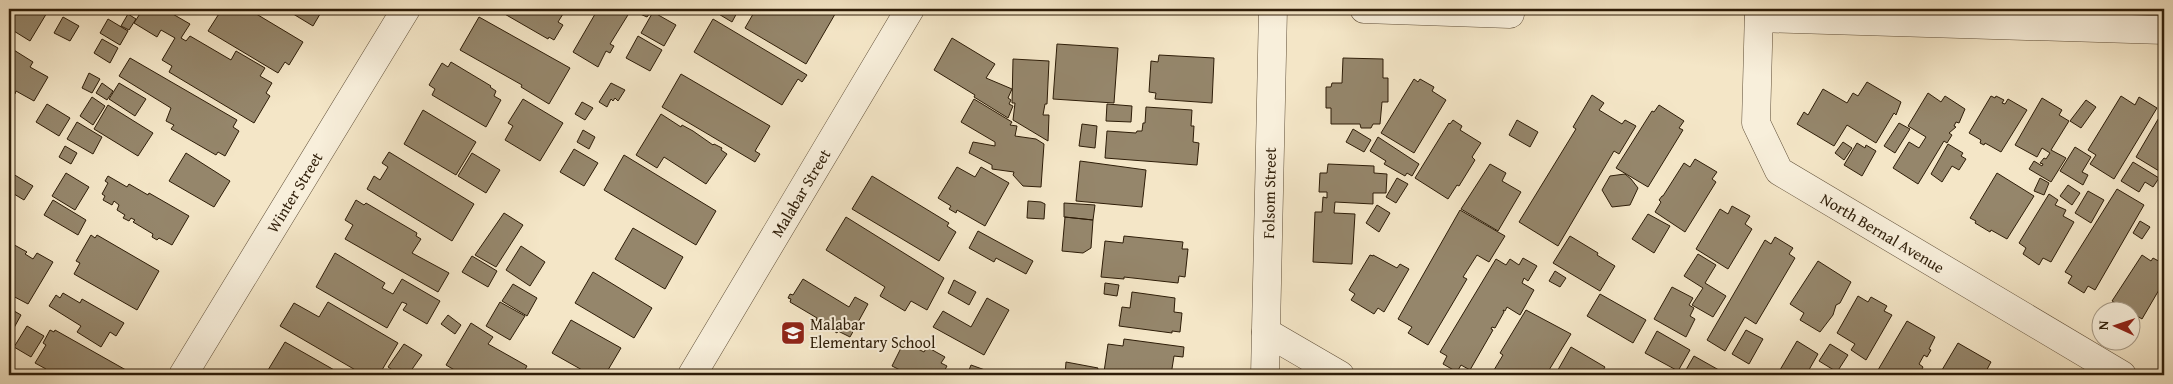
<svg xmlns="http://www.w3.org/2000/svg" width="2173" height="384" viewBox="0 0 2173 384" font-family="'Gentium Book Plus',serif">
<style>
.building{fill:#95866b;stroke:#2e1d08}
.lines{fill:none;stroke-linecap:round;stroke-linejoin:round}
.minor-casing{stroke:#604f38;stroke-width:29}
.minor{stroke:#f8efdb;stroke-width:28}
.labels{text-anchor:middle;stroke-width:4;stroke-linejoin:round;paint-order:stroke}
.street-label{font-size:16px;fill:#2e1d08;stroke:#f8efdb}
.poi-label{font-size:16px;fill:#2e1d08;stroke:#f8efdb;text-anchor:start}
</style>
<rect width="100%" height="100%" fill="#f4e6c7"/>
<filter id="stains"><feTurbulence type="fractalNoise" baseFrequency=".004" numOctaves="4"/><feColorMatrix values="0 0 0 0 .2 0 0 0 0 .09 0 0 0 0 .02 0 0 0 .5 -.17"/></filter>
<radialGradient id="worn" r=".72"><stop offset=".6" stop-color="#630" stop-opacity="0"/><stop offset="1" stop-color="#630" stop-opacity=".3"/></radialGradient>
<path class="building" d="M9,9h36l3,2 -18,30 -21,-13z
M143,9h21l26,15 -9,14 5,3 4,-5 41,24 5,-9 29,17 -5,8 12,7 -6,10 4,3 -16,27 -85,-51 3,-6 -10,-6 13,-22 -14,-8 -4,7 -23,-14z
M222,9h26l55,33 -14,23 -4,-3 -7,11 -70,-42z
M285,9h38l-10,17z
M496,9h70l-8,13 5,3 -9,15 -5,-3 -1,2z
M598,9h55l-6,8 -16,-7 -21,34 4,2 -4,7 -4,-2 -8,16 -25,-15z
M713,9h26l-7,13 -20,-12z
M756,9h82l-32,55 -61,-36z
M653,12l23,13 -12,21 -23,-13z
M128,14l8,5 -7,11 -8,-4z
M63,17l16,9 -9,15 -16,-8z
M479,17l91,51 -21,36 -28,-17 1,-2 -62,-35z
M108,19l20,12 -8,14 -20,-12z
M713,19l94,56 -5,7 -4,-3 -16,26 -88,-53z
M638,36l24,14 -12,21 -24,-13z
M952,38l43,26 -9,14 26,11 -4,9 3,2 -2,4 4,2 -5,12 -34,-21 1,-2 -41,-25z
M102,39l16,9 -8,15 -16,-10z
M1057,44l61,4 -4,55 -61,-4z
M9,47l24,15 -3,5 18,10 -14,24 -18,-10 -1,3 -6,-4z
M1159,55l55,3 -2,45 -57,-4 1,-6 -7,-1 2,-31 7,1z
M130,58l107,62 -4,7 6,4 -14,25 -7,-4 -2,3 -45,-26 3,-4 -8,-4 5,-13 -52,-32z
M1343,58l40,1v19h5v24h-6l-2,22h-7l-2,4h-10l-1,-4h-29v-16h-5v-21h5l1,-4h10z
M1013,59l36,2 -2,43h-2l-2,11h6l-1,26 -35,-21 2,-17h-3z
M451,62l40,24 -1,1 6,4 -2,5 7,4 -15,27 -54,-32 3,-6 -6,-4 13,-22 6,4z
M89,73l11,6 -8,14 -10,-5z
M681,74l89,52 -15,25 5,3 -5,8 -93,-55z
M1414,79l4,3 2,-3 14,8 -2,4 14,9 -32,53 -33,-20z
M1867,82l34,20 -5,13 -2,-2 -18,30 -29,-18 -13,21 -37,-22 7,-12 4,3 15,-26 24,14 6,-10 5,3z
M102,83l11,8 -6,9 -11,-7z
M119,83l27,16 -11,17 -26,-17z
M611,83l14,7 -7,11 -3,-3 -2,3 -2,-2 -4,8 -8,-5z
M1928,93l13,9 4,-6 20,13 -6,14 -3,-1 -2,4 2,1 -7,6 3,2 -5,8 -3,-2 -26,43 -25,-16 16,-26 10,6 7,-11 -18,-11z
M1592,95l12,8 -5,7 23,14 3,-4 11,6 -17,28 -5,-3 -56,95 -39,-24 57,-93 -3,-2z
M1991,96l4,2 1,-2 8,4 -2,3 3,1 3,-5 19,11 -26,42 -16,-9 -1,2 -4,-2 1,-3 -12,-7z
M2121,96l14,9 4,-8 18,11 -43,71 -24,-15 6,-9 -8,-5z
M92,97l13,9 -12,19 -13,-9z
M2042,98l20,12 -3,5 10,6 -18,29 15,8 -15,24 -22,-13 5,-8 8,5 1,-2 -3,-1 4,-5 2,1 4,-6 -8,-5 -5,9 -22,-12z
M523,99l40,24 -23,38 -35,-21 8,-14 -5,-3z
M974,99l38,23 -2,3 7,1 -2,10 21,3 8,5 -3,43 -18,-1 -10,-11 1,-3 -22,-3v-4l-23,-12 4,-11 22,4v-4l-34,-20z
M2086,100l10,7 -15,21 -11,-7z
M582,102l11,6 -8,12 -10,-6z
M47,104l23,14 -11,18 -23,-14z
M1107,104l25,2 -1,16 -25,-1z
M108,105l45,28 -15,23 -44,-27z
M1659,105l25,16 -5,7 4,2 -35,57 -32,-19 36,-57 2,1z
M1146,107l46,3 -1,16h3l-1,16 6,1 -2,22 -92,-7 2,-27 29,2 1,-2h5l1,-8h2z
M2164,109v65l-28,-17z
M423,110l53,32 -20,33 -52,-31z
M661,114l20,13 1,-2 11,6 20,14 1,-1 8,4 -1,2 6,4 -21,30 -42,-27 -7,11 -21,-13z
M1453,120l9,6 -2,4 21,13 -9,14 3,3 -16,26 -2,-1 -9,14 -33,-21 34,-55 1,1z
M1517,120l21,12 -8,15 -21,-12z
M77,122l25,15 -9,17 -26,-15z
M1899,123l11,6 -15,24 -11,-7z
M1082,124l15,2 -2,22 -16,-2z
M1353,129l18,11 -7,12 -18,-10z
M583,130l12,7 -6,12 -12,-7z
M1378,137l41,27 -7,12 -5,-3 -2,3 -21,-12 2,-3 -16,-10z
M1843,142l9,6 -8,12 -9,-7z
M1857,143l8,5 1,-3 10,6 -14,25 -18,-11z
M1948,144l15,9 -2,3 5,3 -7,11 -7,-4 -10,16 -11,-8z
M65,146l12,7 -6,11 -12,-7z
M2075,147l16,10 -9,15 6,3 -5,10 -23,-14z
M574,149l24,14 -14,23 -24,-14z
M389,152l85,52 -22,37 -85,-52 7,-13 6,4 8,-13 -6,-4z
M186,153l44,28 -16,26 -45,-26z
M472,153l28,17 -14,23 -28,-17z
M624,155l92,56 -20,34 -92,-55z
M1695,159l22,13 -5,7 4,3 -31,50 -30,-20 6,-10 -2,-2 3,-4h1l21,-33 6,4z
M1080,161l66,9 -4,37 -66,-6z
M2133,162l26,16 -6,9 -8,-5 -6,10 -18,-11z
M1328,164l46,2v7l13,1 -1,19h-13v11l-38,-2 -1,11 21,1 -3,50 -39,-2 2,-50h7l1,-15 4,1v-6h-8l1,-19h7z
M1490,164l16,9 -4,8 19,11 -23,39 -37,-22z
M957,167l18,10 6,-10 28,16 -24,43 -28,-16 -1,3 -7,-4 2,-3 -13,-8z
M66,173l23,14 -14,23 -23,-14z
M1997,173l37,23 -27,43 -16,-9 -1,2 -15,-9 1,-2 -6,-3z
M13,174l20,12 -9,14 -15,-9v-10z
M1625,174l6,5 7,9 -8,17 -18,2 -10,-17 8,-14z
M108,176l19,11 2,-3 19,11 1,-2 40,23 -17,29 -13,-7 -2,2 -5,-3 1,-3 -20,-12 2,-2 -4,-2 -2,3 -6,-3 2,-3 -8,-5 2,-5 -5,-4 -2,4 -9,-5 2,-4 -3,-2 6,-11 -3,-2z
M872,176l77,47 -2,3 9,6 -17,29 -87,-52z
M1397,178l11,6 -12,19 -10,-6z
M2040,178l9,5 -5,12 -10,-4z
M2068,185l12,8 -8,12 -12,-9z
M2117,189l27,16 -49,85 -7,-4 -4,7 -16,-10 4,-7 -7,-4z
M2088,191l16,9 -13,23 -16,-10z
M2049,194l9,6 -3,5 11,5 -3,6 11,6 -23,40 -8,-4 -4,7 -16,-11 3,-6 -7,-5z
M53,200l33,20 -8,15 -34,-20z
M356,200l8,5 2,-2 51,30 -1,3 5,3 -9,14 37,20 -11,19 -93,-53 8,-14 -8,-5z
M1028,201l13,1 4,2 -1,15 -17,-1z
M1064,203l31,2 -2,15 -29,-3z
M1377,205l13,8 -11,19 -13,-9z
M1732,206l18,10 -5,8 7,5 -24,40 -32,-20 24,-40 8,5z
M1460,210l45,26 -16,26 -12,-7 -14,22 4,2 -39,66 -20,-12 4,-6 -14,-8z
M504,213l19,12 -27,42 -21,-12z
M1648,214l22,12 -16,27 -22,-14z
M846,217l98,61 -17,32 -16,-9 -6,10 -25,-15 5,-9 -59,-37z
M1065,217l28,3 -2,28 -8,5 -21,-2z
M2140,221l10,6 -8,12 -9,-6z
M633,228l50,29 -18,32 -50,-30z
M978,231l55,30 -7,13 -30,-16 -2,4 -25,-14z
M91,235l4,3 2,-3 62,36 -22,39 -63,-36 6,-11 -4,-2z
M1124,236l59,6 -1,7h6l-3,28 -6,-1 -1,7 -54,-6v2l-23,-2 4,-36 18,2z
M1570,236l28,17 -1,2 18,11 -15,25 -47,-28z
M1775,237l18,11 -4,6 6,4 -39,66 -11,-7 -20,34 -18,-11 58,-100 6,4z
M9,242l18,10 -2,2 8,5 4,-6 16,9 -25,42 -19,-10z
M521,246l24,16 -15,24 -24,-16z
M335,253l50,30 -3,5 11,6 9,-15 38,22 -13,23 -24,-14 4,-6 -5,-2 -15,26 -71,-41z
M1698,254l18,11 -11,18 21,13 -13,21 -21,-12 11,-17 -19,-12z
M1370,255l3,1v-1l24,13 3,-4 9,5 -25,43 -6,-4 -4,6 -23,-14 4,-6 -6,-4z
M2142,255l9,6 2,-3 11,6v20l-1,-1 -21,36 -8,-5 -3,7 -1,-9h-15l4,-7 -7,-4z
M472,256l25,15 -9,16 -26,-15z
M1523,258l14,8 -9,15 -4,-3 -2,5 12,7 -14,25 -13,-8 -2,4 -2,-1 1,2 -9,16 -3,-1 -1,2 2,1 -23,40 -9,-5 -4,7 -14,-8 4,-8 -7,-4 56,-93 10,6 4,-6 9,6z
M1818,261l33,21 -11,21 -4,2 -3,10 -13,17 -20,-12 4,-7 -14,-9z
M1555,271l11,7 -6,9 -11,-6z
M593,272l59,36 -18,30 -59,-35z
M803,279l46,28 6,-10 13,7 -11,20 3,2 -2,4 -3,-2 -5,9 -12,-6 -1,2 -21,-13 1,-2 -27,-16 1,-3 -3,-1 2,-4 3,1z
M954,280l22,12 -7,13 -21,-12z
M1105,283l14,2 -2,11 -13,-2z
M513,284l24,14 -10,18 -25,-15z
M1672,287l21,11 -4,7 5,3 -4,8 5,3 -9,18 -32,-18z
M1132,292l43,6 -1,14 8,1 -2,19 -8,-1v2l-53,-7 3,-19 8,1z
M63,293l17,10 2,-4 42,24 -8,13 -6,-4 -9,15 -24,-15 4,-6 -32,-20 7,-11 4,3z
M1600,294l46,26 -13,23 -46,-27z
M1858,296l10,6 3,-5 16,9 -3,5 8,4 -26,45 -15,-10 4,-6 -18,-11z
M987,298l22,12 -25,45 -51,-28 10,-16 28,16z
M328,302l70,41 -19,32h-15l-84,-49 14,-23 25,14z
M500,302l25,14 -15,24 -24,-14z
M9,308l12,7 -12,22z
M1526,310l45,24 -25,41h-55l12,-20 -3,-2z
M448,315l13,10 -6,9 -14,-10z
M571,320l50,28 -16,27h-14l-39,-22z
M1907,321l28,16 -6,12 2,1 -4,7 -3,-2 -5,9 4,3 -4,8h-44z
M471,323l22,14 -5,7 39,22 -4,7 4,2h-64l-17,-10z
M27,326l17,10 -13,21 -17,-10z
M50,330l4,2 1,-2 78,44 -1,1h-89l3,-6 -11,-6 11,-18 -3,-2z
M1746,330l17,9 -14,25 -17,-10z
M1657,331l33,19 -12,21 -33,-18z
M1124,339l60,8 -1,10 -9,-1 -3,19h-52l-15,-3 4,-28 15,2z
M1797,341l21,13 -12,21h-29z
M285,342l58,33h-78z
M904,342l20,10 3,-5 18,10 -4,6 6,3 -5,9h-32l-18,-9z
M1958,343l33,19 -7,13h-45z
M404,344l18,11 -14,20h-8l-12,-8z
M1830,344l18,11 -11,17 -18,-11z
M1571,347l34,20 -5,8h-45z
M1694,356l32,18 -43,1z
M1066,362l32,6 -2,7h-31z
M971,365l28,10h-32z"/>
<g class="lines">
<defs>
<g id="minor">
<path d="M1364,9l146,5 1,-5"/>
<path id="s1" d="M1759,9l-3,114 23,48 343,204"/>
<path d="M1759,18l405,12"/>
<path d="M1266,332l74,43"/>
<path id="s2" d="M183,375l223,-366"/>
<path id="s3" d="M692,375l218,-366"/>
<path id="s4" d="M1265,375l8,-366"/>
</g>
</defs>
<use href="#minor" class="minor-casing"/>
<use href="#minor" class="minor"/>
</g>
<defs>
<symbol id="school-square" viewBox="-11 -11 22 22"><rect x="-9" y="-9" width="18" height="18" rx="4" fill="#8f2418" stroke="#f8efdb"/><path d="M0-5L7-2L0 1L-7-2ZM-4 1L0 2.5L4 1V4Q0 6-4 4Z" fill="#fff"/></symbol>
</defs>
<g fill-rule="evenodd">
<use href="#school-square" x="779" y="319" width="28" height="28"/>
</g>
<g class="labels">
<g class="street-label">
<text dy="6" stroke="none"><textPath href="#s2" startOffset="214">Winter Street</textPath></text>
<text dy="6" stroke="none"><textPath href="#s3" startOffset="212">Malabar Street</textPath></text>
<text dy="6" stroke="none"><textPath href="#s4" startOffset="182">Folsom Street</textPath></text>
<text dy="6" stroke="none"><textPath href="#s1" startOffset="288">North Bernal Avenue</textPath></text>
</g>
<g class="poi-label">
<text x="810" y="330">Malabar<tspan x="810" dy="18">Elementary School</tspan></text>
</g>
</g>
<rect width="2173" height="384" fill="none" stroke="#f4e6c7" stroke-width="30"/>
<rect x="10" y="10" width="2153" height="364" fill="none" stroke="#2e1d08" stroke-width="2.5"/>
<rect x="15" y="15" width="2143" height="354" fill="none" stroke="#2e1d08"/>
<g transform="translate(2116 326) rotate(273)"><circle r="24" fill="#f8efdb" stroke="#a79b87"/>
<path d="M0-4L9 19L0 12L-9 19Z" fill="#8f2418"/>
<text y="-8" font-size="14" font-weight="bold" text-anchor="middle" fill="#2e1d08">N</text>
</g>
<rect width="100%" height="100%" filter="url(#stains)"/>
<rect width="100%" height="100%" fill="url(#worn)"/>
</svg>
